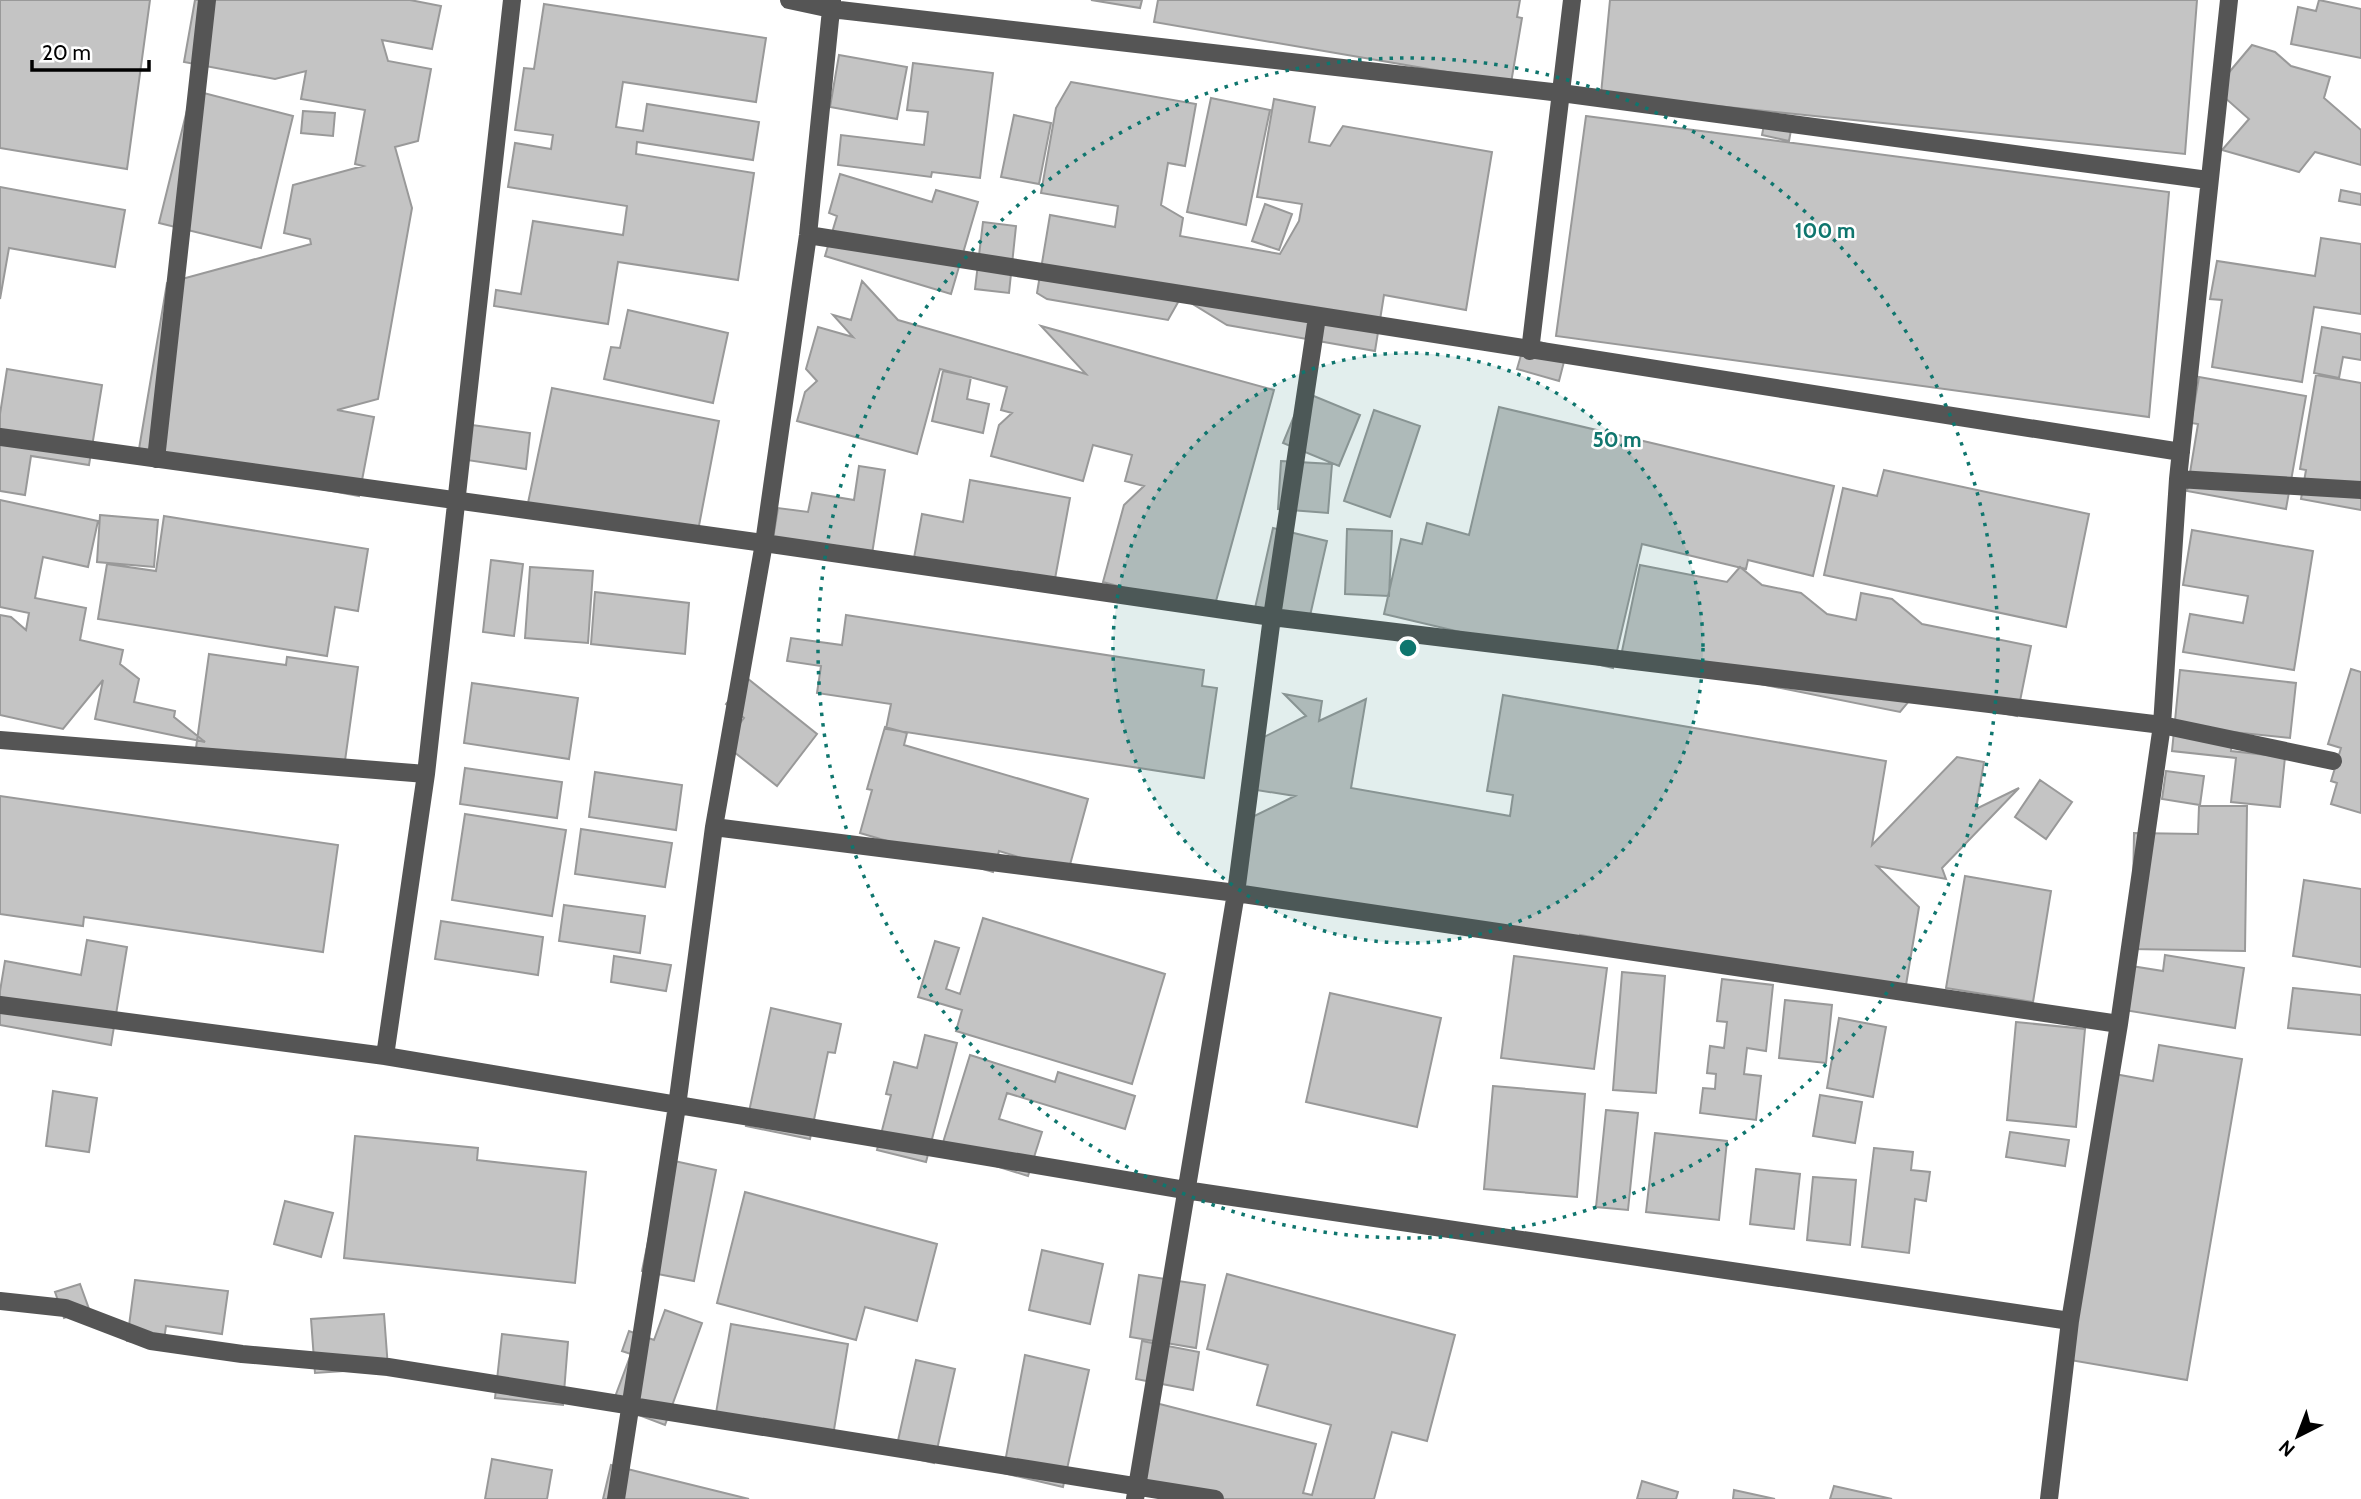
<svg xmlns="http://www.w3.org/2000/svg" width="2361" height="1499" viewBox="0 0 2361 1499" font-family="Cabin,sans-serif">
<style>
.building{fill:#c4c4c4;stroke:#999;stroke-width:2}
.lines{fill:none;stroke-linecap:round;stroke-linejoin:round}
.minor{stroke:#555;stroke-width:18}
.ring{fill:none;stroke:#0f766e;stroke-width:3.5;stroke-dasharray:3.5 7}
.centre{fill:#0f766e;stroke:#fff;stroke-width:3.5}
.ring-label{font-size:21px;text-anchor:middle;font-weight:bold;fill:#0f766e;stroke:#fff;stroke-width:5;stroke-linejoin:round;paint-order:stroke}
</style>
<rect width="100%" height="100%" fill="#fff"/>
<path class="building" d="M0,0h150l-23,169 -127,-21z
M195,0h215l31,6 -9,43 -50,-9 6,21 43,8 -13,72 -23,6 17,61 -34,191 -41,11 37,7 -15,79 -221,-41 29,-172 144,-39 -1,-5 -26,-6 9,-48 70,-19 -8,-2 10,-54 -64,-11 5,-28 -31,8 -91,-17z
M1091,0h51l-2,8z
M1158,0h362l-3,17 5,1 -11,65 -357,-61z
M1610,0h587l-12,154 -584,-60z
M2319,0l42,9v49l-70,-14 7,-37 18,4z
M544,4l222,34 -10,64 -133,-20 -7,45 27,4 4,-27 112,18 -6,38 -116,-18 -1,12 118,19 -16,107 -120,-18 -10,62 -114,-18 2,-16 25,4 12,-73 90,14 4,-29 -119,-19 7,-44 36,6 2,-14 -38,-5 9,-62 10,1z
M2252,45l23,7 16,14 39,11 -6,21 37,32v35l-46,-13 -16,20 -77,-22 27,-31 -34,-30z
M839,55l68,12 -10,52 -67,-12z
M913,63l80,10 -13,105 -48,-6 -1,5 -93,-12 3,-30 83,10 4,-33 -21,-2z
M1071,82l125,22 -11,62 -17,-3 -7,42 22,13 -3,18 100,18 19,-33 3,-17 -45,-7 17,-98 41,8 -6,35 21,4 13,-20 149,26 -26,158 -82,-15 -9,56 -148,-26 -46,-28 -13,23 -121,-21 -10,-6 13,-78 65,12 3,-21 -77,-13 15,-85z
M192,90l101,26 -32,132 -102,-25z
M1211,98l59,12 -24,115 -59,-13z
M303,111l32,2 -2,23 -32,-3z
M1014,115l37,8 -12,61 -38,-7z
M1766,115l27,4 -4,22 -27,-6z
M1586,116l583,76 -20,225 -593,-81z
M840,174l92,28 4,-12 42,12 -27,92 -126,-38 12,-40 -8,-3z
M0,187l125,23 -10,57 -106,-19 -9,51z
M2341,190l20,4v11l-22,-4z
M1265,204l27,10 -13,36 -27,-9z
M983,222l33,4 -7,67 -34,-4z
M2321,238l40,6v70l-47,-7 -12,75 -90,-15 10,-67 -12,-1 7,-38 98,15z
M862,281l36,39 188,54 -45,-48 233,64 -61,222 -110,-30 21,-77 20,-19 -19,-5 7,-26 -39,-10 -10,36 -92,-25 8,-31 13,-12 -11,-3 6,-23 -67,-18 -23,85 -120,-33 8,-29 12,-11 -11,-12 12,-42 35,10 -20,-22 18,5z
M628,310l100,23 -15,70 -109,-24 7,-32 9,1z
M2322,327l39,7v26l-18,-3 -4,21 -25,-5z
M1526,338l41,12 -8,31 -42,-12z
M7,369l95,16 -13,80 -58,-9 -6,39 -25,-4v-77z
M943,371l28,6 -4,22 22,5 -6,29 -51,-12z
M2316,375l45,8v127l-60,-11 5,-29 -6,-1z
M2199,377l107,19 -20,113 -99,-18 11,-67 -7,-1z
M552,388l167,33 -22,115 -169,-33z
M1304,392l56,23 -21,51 -56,-23z
M1499,407l335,79 -21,90 -65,-16 -2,9 -104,-25 -29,124 -229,-54 17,-75 21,5 5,-21 42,12z
M1374,410l46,16 -30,91 -46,-16z
M472,425l58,8 -4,36 -59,-9z
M1281,461l51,3 -4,49 -50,-4z
M859,466l26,4 -13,84 -99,-15 5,-31 30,4 4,-19 42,7z
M1884,470l205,44 -23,113 -242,-52 19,-87 34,8z
M970,480l100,18 -16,86 -140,-26 8,-44 41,8z
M0,500l98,21 -10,46 -45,-10 -8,41 51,10 -6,32 43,10 -3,14 19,15 -5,23 41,9 -1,6 31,25 -110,-23 8,-39 -40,49 -63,-14v-100l11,2 15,13 3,-17 -29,-6z
M100,515l58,5 -4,47 -57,-5z
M164,516l204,33 -10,62 -23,-4 -8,49 -229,-37 9,-55 49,7z
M1273,528l54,13 -20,88 -54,-12z
M1347,529l45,2 -3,65 -44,-2z
M2192,530l121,21 -19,119 -111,-18 7,-38 53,9 5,-27 -65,-11z
M491,560l32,4 -9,72 -31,-4z
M1640,565l87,17 13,-15 22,18 39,8 26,21 29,6 5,-27 31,6 30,25 109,22 -14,70 -103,-21 -14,17 -279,-56z
M530,567l63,4 -5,72 -63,-5z
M595,592l94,11 -4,51 -94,-10z
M846,615l358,55 -2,16 15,2 -13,90 -318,-49 5,-25 -74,-11 4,-27 -34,-5 4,-23 51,7z
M209,654l77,11 1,-8 71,10 -14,101 -148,-20z
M2351,669l10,3v141l-30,-9 6,-21 -6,-2 10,-33 -13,-4z
M2180,670l116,13 -6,55 -57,-6 -2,19 54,6 -5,50 -49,-5 5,-44 -64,-7z
M747,678l70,56 -40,52 -53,-42 20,-26 -18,-14z
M472,683l106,15 -9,61 -105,-16z
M1284,694l38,7 -3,20 47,-22 -15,89 159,28 3,-21 -26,-4 16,-96 383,66 -14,84 85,-88 27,5 -8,47 43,-21 -77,80 4,11 -69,-13 42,41 -14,84 -325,-56 -2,15 -346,-59 8,-68 55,-27 -51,-8 8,-45 54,-27z
M885,727l22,6 -3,12 184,54 -20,73 -69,-21 -6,21 -133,-39 12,-43 -5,-1z
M465,768l97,14 -5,36 -97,-14z
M2166,771l38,5 -4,29 -38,-6z
M595,772l87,13 -6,45 -87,-13z
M2040,780l32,22 -26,37 -31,-22z
M0,796l338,49 -15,107 -239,-35 -1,9 -83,-12z
M2199,806h48l-2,145 -113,-2 2,-116 64,1z
M465,814l101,16 -14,86 -100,-16z
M581,829l91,14 -7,44 -90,-13z
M1965,876l86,15 -18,111 -87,-14z
M2304,880l57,9v78l-68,-11z
M564,905l81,11 -5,37 -81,-12z
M983,918l182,56 -33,110 -176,-53 6,-21 -44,-13 17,-56 24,7 -13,41 14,5z
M441,921l102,16 -5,38 -103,-16z
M87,940l40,7 -16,98 -111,-20v-34l5,-30 76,14z
M2165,955l79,13 -9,60 -111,-18 7,-44 32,5z
M614,956l57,9 -5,26 -55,-9z
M1514,956l93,12 -13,101 -93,-11z
M1622,972l43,4 -9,117 -43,-3z
M1722,979l51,6 -7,66 -19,-3 -3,26 17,2 -5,44 -56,-7 3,-25 12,1 1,-15 -9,-1 3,-27 14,2 3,-26 -10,-1z
M2293,988l68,7v40l-73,-7z
M1330,993l111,25 -24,109 -111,-25z
M1785,1000l47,5 -6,58 -47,-5z
M771,1008l70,16 -6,29 -7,-1 -18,87 -64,-13z
M1839,1018l47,9 -13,70 -46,-9z
M2016,1022l69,7 -9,98 -69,-7z
M925,1035l32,8 -31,119 -49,-12 14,-55 -5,-1 8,-32 23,6z
M2159,1045l83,14 -55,321 -117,-20 39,-287 44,8z
M970,1055l85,27 3,-10 77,24 -10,33 -118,-36 -8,26 43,13 -14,44 -87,-27z
M1493,1086l92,8 -8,103 -93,-8z
M53,1091l44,7 -8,54 -43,-6z
M1820,1095l42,7 -7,41 -42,-7z
M1606,1110l32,3 -10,97 -32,-3z
M2010,1132l59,8 -4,26 -59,-9z
M1655,1133l72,8 -8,79 -73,-8z
M355,1136l123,12 -1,12 109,12 -11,111 -231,-25z
M1874,1148l39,4 -2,18 19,2 -4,29 -11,-2 -6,54 -47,-6z
M665,1159l51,11 -22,111 -52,-10z
M1756,1169l44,5 -6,55 -44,-5z
M1813,1177l43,3 -6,65 -43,-5z
M745,1192l192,52 -20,77 -52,-14 -9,33 -139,-37z
M285,1201l48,12 -12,44 -47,-13z
M1042,1250l61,14 -13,60 -61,-14z
M1227,1274l228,61 -28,106 -35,-9 -18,67h-182l-58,-16 14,-82 168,43 -13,49 9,2 19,-70 -74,-20 11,-40 -61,-16z
M1139,1275l66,10 -9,63 -66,-11z
M135,1280l93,11 -6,43 -56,-8 -3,21 -36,-6z
M80,1284l9,25 -25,9 -9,-26z
M665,1310l37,13 -37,102 -53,-20 19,-51 -9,-3 7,-20 25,9z
M384,1314l4,54 -73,5 -4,-54z
M731,1324l117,20 -15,92 -119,-11z
M502,1334l66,8 -5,63 -68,-7z
M1142,1341l57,11 -6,38 -57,-11z
M1025,1355l64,15 -26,117 -60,-14z
M916,1360l39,9 -21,94 -39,-9z
M492,1459l60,11 -5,29h-62z
M611,1465l138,34h-146z
M1642,1481l36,11 -2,7h-39z
M1834,1486l58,13h-62z
M1734,1490l41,9h-42z"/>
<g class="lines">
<path class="minor" d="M789,0l42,9 730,84 647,87
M808,235l1373,217
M1530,351l42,-351
M0,437l764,106 508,74 890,108 171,36
M156,459l51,-459
M2178,479l183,11
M0,740l426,34
M714,827l522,66 883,131
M0,1005l385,51 800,134 885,131
M385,1056l41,-282 86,-774
M0,1301l65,7 86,33 91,13 146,13 827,132
M616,1499l61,-393 37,-279 50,-284 44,-308 24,-235
M1135,1499l101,-606 36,-276 45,-300
M2049,1499l21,-178 49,-297 43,-299 16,-246 51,-479"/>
</g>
<circle cx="1408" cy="648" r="295" fill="#0f766e" fill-opacity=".12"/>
<g class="ring">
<circle cx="1408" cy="648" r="295"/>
<circle cx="1408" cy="648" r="590"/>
</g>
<circle cx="1408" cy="648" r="10" class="centre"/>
<g class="ring-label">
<text x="1825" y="238">100 m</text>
<text x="1617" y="447">50 m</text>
</g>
<g transform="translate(2298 1436) rotate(222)" stroke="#ffffff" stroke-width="5" paint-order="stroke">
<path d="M0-5L12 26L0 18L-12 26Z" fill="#000000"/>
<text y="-10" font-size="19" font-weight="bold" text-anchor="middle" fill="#000000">N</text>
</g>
<path d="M32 60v10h117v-10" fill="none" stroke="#000000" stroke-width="3.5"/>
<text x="42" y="60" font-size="21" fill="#000000" stroke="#ffffff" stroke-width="5" paint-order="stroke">20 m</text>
</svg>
